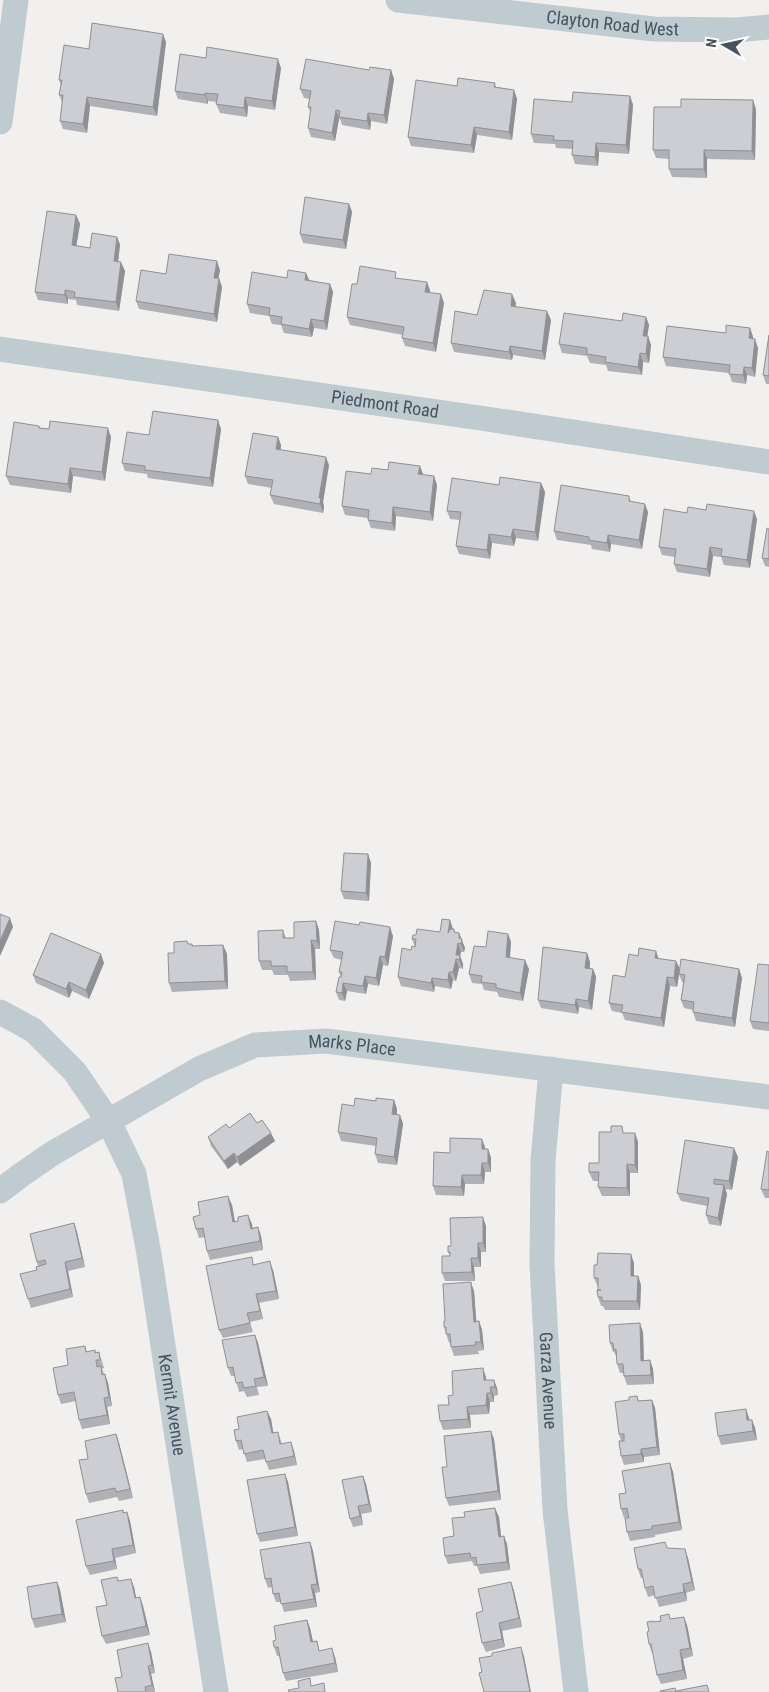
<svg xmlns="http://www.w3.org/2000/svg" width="769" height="1692" viewBox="0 0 769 1692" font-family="'Roboto Condensed',sans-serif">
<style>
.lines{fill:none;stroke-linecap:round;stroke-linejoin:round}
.street{stroke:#bfcad1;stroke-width:25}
.wall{fill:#afb1b6}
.shaded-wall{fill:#8f9094}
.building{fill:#ccced4;stroke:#8f9094}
.labels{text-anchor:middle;stroke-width:4;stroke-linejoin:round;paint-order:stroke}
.street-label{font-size:18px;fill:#47535d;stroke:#fff}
</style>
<rect width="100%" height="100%" fill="#f2efef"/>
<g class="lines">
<g class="street">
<path id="s1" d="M398,0l256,29 82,1 33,-3"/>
<path d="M0,122l16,-122"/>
<path id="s2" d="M0,349l480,69 289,44"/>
<path id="s3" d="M0,1012l33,18 42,42 34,50 25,52 15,80 67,438"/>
<path id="s4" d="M551,1069l-8,92 -1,103 13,246 21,182"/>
<path id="s5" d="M0,1191l21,-16 32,-22 146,-84 56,-24 71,-4 443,56"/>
</g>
</g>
<path class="wall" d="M166,42l-9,74 -67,-10 -3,27 -24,-4 -3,-8 2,-19 -3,-7 2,-9 -2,-6 30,-31z
M281,68l-6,42 -27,-4 -1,11 -27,-4 -4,-9 1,-2 -9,-1v3l-30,-5 -3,-8z
M369,70h22l3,9 -7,45 -16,-3 -1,9 -28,-5 -2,-6h-1l-4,22 -24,-4 -3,-9 3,-15 -3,-6 2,-8 -6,-1 -4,-9z
M495,83l1,4 18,3 3,9 -5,41 -35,-5 -3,18 -63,-7 -3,-9 49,-51z
M630,96l3,9 -4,49 -30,-2 -1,14 -23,-2 -3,-9 1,-6 -17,-1 -1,-4 -21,-1 -3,-9 41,-32z
M756,109l-1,51 -48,-1v19l-35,-1 -3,-8v-10l-13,-1 -3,-8z
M349,204l3,8 -6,37 -43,-6 -3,-9z
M76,215l4,9 -4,22 14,2 27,-11 3,8 -2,17 7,9 -6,40 -42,-6 -1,-5 -8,-1v5l-30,-4 -3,-8z
M220,270l-2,8 4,9 -5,35 -78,-13 -3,-8 30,-27z
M306,273l3,7 21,4 3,8 -6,38 -13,-2 -2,9 -28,-4 -3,-8 -9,-1 -3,-8 -19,-3 -3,-9 40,-26z
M398,278l32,12v3l14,10 -8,49 -31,-6 -3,-8 1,-3 -53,-10 -3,-8 10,-33z
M516,303l-1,4 36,13 -6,40 -32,-5 -1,5 -58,-8 -3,-9 26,-28z
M646,317l3,8 -2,11h1l3,9 -2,18 -6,-1 -1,13 -34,-4 -2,-6 -16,-2 -3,-7 -25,-3 -3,-9 63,-23z
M750,328l3,9v2l5,9 -3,29 -8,-2 -1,9 -14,-2 -3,-9 -63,-7 -3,-9 63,-24z
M769,335v49h-3l-3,-9z
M39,426l1,2 71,9 -6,44 -32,-5 -2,17 -61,-8 -4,-9z
M221,429l-8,58 -65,-9 -1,-4 -22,-3 -3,-8z
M278,437l3,8v5l48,15 -6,37 1,5 -1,6 -49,-9 -4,-9 2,-7 -24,-4 -3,-8z
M371,474l52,1 11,1 3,9 -4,36 -37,-5 -1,15 -24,-3 -3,-8v-2l-23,-3 -3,-9z
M541,483l4,9 -7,49 -22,-3 -2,8 -22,-3 -2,16 -31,-5 -3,-8 4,-26 -10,-1 -3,-8 52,-26z
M629,496l2,6 17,10 -6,37 -31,-5 -1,8 -18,-3 -1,-4 -34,-5 -3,-9z
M687,513l70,6 -7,49 -26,-3 -3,-8 -8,-1 -3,21 -33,-5 -3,-8 1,-7 -13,-2 -3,-8z
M769,529v38l-4,-1 -3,-8z
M368,854l3,9 -2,38 -25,-2 -3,-8z
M316,921l3,9 1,19h-5l1,31 -26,1 -2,-6h-14l-2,-5h-10l-3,-9 24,-31 3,8h8z
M453,929h1l1,3 4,1 6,15 -1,4h-3l-1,4 3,8v5l-4,-1 -3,13 -3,-1 -2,9 -16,-3 -1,6 -33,-6 -3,-9 13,-27 4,-3 -3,-8 4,-4 24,-3z
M508,934l3,8 -1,16 19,11 -6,32 -24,-4 -2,-5 -13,-2 -2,-6 -10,-1 -3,-9 17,-27z
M393,936l-5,30 -5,-1 -4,21 -11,-2 -2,10 -19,-3 -2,10 -6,-1 -3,-8 5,-15 -2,-5 3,-12 -8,-2 -4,-8z
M189,944h3l1,2 30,-1 4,9 1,35 -56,3 -3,-9 5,-30z
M587,953l3,9v6l3,1 3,8 -4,33 -13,-3 -1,7 -37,-6 -3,-8z
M659,958l20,11h60l3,9 -7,49 -39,-6 -3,-9v-2l-9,-2 -3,-8 2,-17 -1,-1 -3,-8 -2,13 -7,-1 -6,41 -39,-7 -3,-7 -10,-2 -3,-8 16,-26z
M104,963l-15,36 -17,-8 -3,7 -33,-15 -3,-8z
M769,965v66l-16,-2 -3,-8z
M394,1100l3,9v6h3l3,9 -6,41 -19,-2 -3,-9 1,-8 -35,-5 -3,-9 16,-26 22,-5z
M257,1123l18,18 -35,25 -3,-4 -9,7 -17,-23 -3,-9 21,-9z
M625,1133h10l3,9v31h-8v23h-28l-4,-9 1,-6h-6l-4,-9 10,-9z
M485,1147v2h3l3,9v14h-6l-1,12h-19l-1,12 -28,-1 -3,-9 17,-33z
M769,1152v46h-4l-4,-9z
M738,1157l-6,33 -7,-1 2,5 -6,32 -12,-2 -3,-9 1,-9 -26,-5 -4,-8z
M232,1205l3,16 17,3v4l6,-1 3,9 2,14 -53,10 -3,-9 -2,-14 -6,1 -3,-9 4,-14z
M74,1223l3,9 8,35 -17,4 5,26 -42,11 -3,-9 10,-33 -1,-4z
M486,1226v26h-5v15h-7l1,14h-30l-3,-8 8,-17 -2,-4 3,-6z
M634,1263v13h4l3,9 -1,25h-35l-2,-4h-2l-3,-9v-10l-4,-9z
M255,1265l18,5 6,29 -20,4 4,16 -13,3 3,10 -30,6 -4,-8z
M474,1291l2,30h3l3,9 2,20 -6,1 1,3 -25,2 -3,-9 -1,-4h-1l-5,-16 1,-6z
M643,1332l1,28h6l3,9 1,15 -27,1 -4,-12h-3l-3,-9v-6l-3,-6h-1l-3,-9z
M255,1335l3,8 10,43 -11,1 2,8 -12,2 -3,-6 -5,1 -4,-16h-4l-3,-8z
M85,1346l2,6 8,-2 1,3 3,-1 5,16 -2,1 6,14 4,23 -5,1 3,17 -28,5 -3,-9 -3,-19 -15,3 -3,-9 10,-30z
M486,1377v3h8l3,8 1,7 -4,1v6h-4l-1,12 -19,1 1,13 -28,2 -3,-9 13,-26z
M637,1396l2,5 13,-1 3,8 5,47 -16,2v5l-20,3 -3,-9v-15l-2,-7 10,-34z
M746,1409l3,11h3l3,8 2,12 -36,5 -3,-9z
M267,1411l4,8 2,14 5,-1 4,12 12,7 3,14 -28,5 -4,-11 -18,3 -4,-13 -4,1 -3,-9 3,-12z
M116,1434l3,9 14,55 -14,3 -2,-4 -28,6 -3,-9 2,-35z
M494,1439l7,61 -52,6 -3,-8 1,-31z
M670,1463l3,9 9,58 -27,5v2l-25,4 -3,-9 2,-15 -5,1 -3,-9 5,-16z
M285,1474l3,8 10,54 -38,6 -3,-8z
M363,1476l3,8 6,28 -11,2 2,11 -10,2 -3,-8z
M123,1510l1,3 3,-1 3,9 6,32 -21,5 2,11 -27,6 -4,-9z
M499,1517l2,19 6,8 3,26 -30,4 -3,-8h-3l-2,-5 -24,3 -3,-8 9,-20z
M310,1542l3,9 7,41 -5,1 2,14 -33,5 -3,-10h-5l-3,-8 -1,-7 -4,1 -3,-9z
M667,1548l21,10 7,32 -9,3 1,8 -28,6 -4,-12 -7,2 -3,-9 -2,-10h-2l-3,-9z
M117,1577l2,4 15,6 2,11 4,-1 3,9 7,29 -44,9 -4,-8 5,-31z
M57,1582l3,8 6,32 -31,6 -3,-9z
M511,1582l3,9 8,36 -20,4 3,16 -19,5 -4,-9 1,-32z
M671,1619l16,6 6,31 -10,3 4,20 -26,5 -4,-9 -4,-23 -1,1 -3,-9v-13l5,-9z
M307,1620l3,8 3,14 7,9 15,6 3,15 -52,9 -3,-8 -4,-17h-2l-3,-9 2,-7z
M151,1652l4,21 -4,1 4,18h-37l4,-15z"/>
<path class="shaded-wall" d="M163,34l3,8 -9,74 -4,-9z
M278,59l3,9 -6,42 -3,-9z
M391,70l3,9 -7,45 -3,-9z
M514,90l3,9 -5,41 -3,-8z
M205,93l3,8v3l-3,-9z
M630,96l3,9 -4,49 -3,-9z
M87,97l3,9 -3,27 -4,-9z
M245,97l3,9 -1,11 -3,-9z
M753,100l3,9 -1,51 -3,-9z
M336,110l3,9 -4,22 -3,-8z
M368,113l3,8 -1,9 -3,-9z
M474,127l3,8 -3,18 -3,-8z
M596,143l3,9 -1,14 -3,-9z
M704,150l3,9v19l-3,-9z
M349,204l3,8 -6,37 -3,-9z
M76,215l4,9 -5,30 -3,-9z
M117,237l3,8 -3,25 -3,-9z
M217,261l3,9 -3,16 -3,-8z
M121,262l4,9 -6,40 -3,-9z
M306,273l4,9 -5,-2z
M219,278l3,9 -5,35 -3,-8z
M427,282l3,8 -1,11 -4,-9z
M330,284l3,8 -6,38 -3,-9z
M65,290l3,9v5l-3,-9z
M441,294l3,9 -8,49 -3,-9z
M512,294l4,9 -2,11 -3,-8z
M547,311l4,9 -6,40 -3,-9z
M646,317l3,8 -3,19 -3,-8z
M311,319l3,9 -2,9 -3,-8z
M750,328l3,9 -1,10 -3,-9z
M648,336l3,9 -2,18 -3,-9z
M755,339l3,9 -3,29 -3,-9z
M510,346l3,9 -1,5 -3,-8z
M640,353l3,9 -1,13 -4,-8z
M744,367l3,8 -1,9 -3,-9z
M218,420l3,9 -8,58 -3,-9z
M108,428l3,9 -6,44 -3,-9z
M278,437l3,8 -1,13 -4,-9z
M326,457l3,8 -6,37 1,5 -1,6 -3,-9 -1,-6z
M420,466l3,8h-5z
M70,468l3,8 -2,17 -3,-9z
M434,476l3,9 -4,36 -3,-9z
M541,483l4,9 -7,49 -3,-9z
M645,504l3,8 -6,37 -3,-9z
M393,507l3,9 -1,15 -3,-8z
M754,511l3,8 -7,49 -3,-8z
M513,529l3,9 -2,8 -3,-9z
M489,534l3,9 -2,16 -3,-9z
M608,535l3,9 -1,8 -3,-9z
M710,547l3,9 -3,21 -3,-8z
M368,854l3,9 -2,38 -3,-8z
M10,918l3,9 -13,29v-15z
M450,920l3,9 -5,4z
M316,921l3,9 1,19 -3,-8z
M390,927l3,9 -5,30 -3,-9z
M459,933l6,15 -1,4 -5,-14z
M508,934l3,8 -2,24 -3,-9z
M311,940l4,9 1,31 -3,-8z
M458,943l3,9 -1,4 3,8v5l-4,-9 -3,-5z
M223,945l4,9 1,35 -3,-8z
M656,951l3,9 -4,-2z
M587,953l3,9 -1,14 -4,-8z
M101,954l3,9 -15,36 -3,-9z
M380,956l3,9 -4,21 -3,-8z
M456,959l3,9 -3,13 -3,-9z
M525,960l4,9 -6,32 -3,-8z
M676,961l4,8 -3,18 -3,-9z
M593,969l3,8 -4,33 -4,-9z
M739,969l3,9 -7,49 -3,-9z
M449,972l4,8 -2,9 -3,-9z
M365,976l3,8 -2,10 -3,-8z
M667,977l3,9 -6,41 -3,-9z
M432,978l3,8 -1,6 -3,-9z
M69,982l3,9 -3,7 -3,-9z
M343,983l4,8 -2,10 -3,-8z
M576,999l3,8 -1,7 -3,-9z
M394,1100l3,9 -1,14 -4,-9z
M400,1115l3,9 -6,41 -3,-8z
M271,1133l4,8 -35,25 -3,-9z
M635,1133l3,9v31l-3,-8z
M482,1139l3,8v10l-3,-8z
M734,1148l4,9 -6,33 -3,-9z
M488,1149l3,9v14l-3,-9z
M234,1153l3,9 -9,7 -4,-8z
M482,1163l3,9 -1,12 -3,-9z
M627,1164l3,9v23l-3,-8z
M462,1175l3,9 -1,12 -3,-9z
M724,1185l3,9 -6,32 -3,-8z
M228,1196l4,9 4,25 -3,-8z
M248,1215l4,9 2,13 -3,-8z
M483,1217l3,9v26l-3,-9z
M74,1223l3,9 8,35 -3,-9z
M258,1227l3,9 2,14 -3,-9z
M478,1243l3,9v15l-3,-9z
M631,1254l3,9v22l-3,-9z
M471,1258l3,9 1,14 -3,-9z
M270,1261l3,9 6,29 -3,-8z
M65,1262l3,9 5,26 -3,-8z
M638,1276l3,9 -1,25 -3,-9z
M471,1282l3,9 3,39 -3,-8z
M256,1294l3,9 4,16 -3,-8z
M479,1321l3,9 2,20 -3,-8z
M640,1323l3,9 1,37 -3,-8z
M255,1335l3,8 10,43 -4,-9z
M650,1360l3,9 1,15 -3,-9z
M483,1368l3,9 1,12 -3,-9z
M105,1374l3,9 4,23 -3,-9z
M494,1380l3,8 1,7 -3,-8z
M490,1387l4,9v6l-3,-9z
M487,1393l3,9 -1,12 -3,-9z
M104,1398l3,9 3,17 -3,-9z
M652,1400l3,8 5,47 -3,-8z
M467,1407l3,8 1,13 -3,-9z
M746,1409l3,9 2,11 -4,-9z
M267,1411l4,8 4,23 -3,-9z
M752,1420l3,8 2,12 -4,-9z
M491,1431l3,8 7,61 -3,-9z
M116,1434l3,9 14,55 -3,-9z
M291,1442l3,9 3,14 -3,-9z
M641,1449l3,8v5l-3,-8z
M670,1463l3,9 9,58 -3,-8z
M285,1474l3,8 10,54 -3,-9z
M363,1476l3,8 6,28 -3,-8z
M358,1506l3,8 2,11 -3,-9z
M495,1508l4,9 3,28 -3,-8z
M127,1512l3,9 6,32 -3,-8z
M504,1536l3,8 3,26 -3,-8z
M310,1542l3,9 7,41 -3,-8z
M112,1549l3,9 2,11 -3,-8z
M685,1549l3,9 7,32 -3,-8z
M131,1579l3,8 4,20 -3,-9z
M57,1582l3,8 6,32 -4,-8z
M511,1582l3,9 8,36 -3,-9z
M683,1584l3,9 1,8 -3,-9z
M311,1585l4,8 2,14 -3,-8z
M140,1597l3,9 7,29 -4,-9z
M684,1617l3,8 6,31 -3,-8z
M307,1620l3,8 5,23 -4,-9z
M499,1623l3,8 3,16 -3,-8z
M148,1643l3,9 4,21 -3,-8z
M521,1647l3,9 7,36h-1z
M332,1648l3,9 3,15 -3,-9z
M680,1650l3,9 4,20 -4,-9z
M148,1666l3,8 4,18 -3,-7z"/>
<path class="building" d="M92,23l71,11 -10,73 -66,-10 -4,27 -23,-3 3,-26h-4l3,-15h-3l5,-35 25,4z
M207,47l71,12 -6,42 -27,-4 -1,11 -28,-4 2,-10 -13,-1v2l-30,-4 5,-37 26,4z
M306,59l63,11 1,-3 21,3 -7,45 -16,-2 -1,8 -28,-4 1,-6 -4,-1 -4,23 -24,-5 3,-21h-3l3,-16 -11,-2z
M458,78l37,5 -1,4 20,3 -5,42 -35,-5 -3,18 -63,-8 8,-57 41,6z
M573,92l57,4 -4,49 -30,-2 -1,14 -23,-2 1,-14 -20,-1 1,-4 -23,-2 3,-35 38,3z
M681,99l72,1 -1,51 -48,-1v19h-35v-19h-16l1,-43h27z
M305,197l44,7 -6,36 -43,-6z
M47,211l29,4 -4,30 18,3 2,-15 25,4 -3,24 7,1 -5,40 -42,-5 1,-5 -10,-2v5l-30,-3z
M169,254l48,7 -3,17h5l-5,36 -78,-13 5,-31 25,4z
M360,266l36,6 -1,6 32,4 -2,10 16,2 -8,49 -31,-5 2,-11 -57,-10 5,-33h5z
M288,270l18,3 -1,7 25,4 -6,37 -13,-2 -2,10 -28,-5 1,-7 -13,-2 1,-7 -23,-4 5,-32 35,6z
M484,290l28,4 -1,12 36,5 -5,40 -32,-5 -1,6 -58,-9 4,-32 22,4z
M564,313l58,8 1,-8 23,4 -3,19h5l-2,18 -6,-1 -2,14 -33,-5 1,-5 -19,-3v-6l-28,-4z
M726,325l24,3 -1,10 6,1 -3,29 -8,-1 -1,8 -14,-1 1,-9 -67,-8 4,-31 59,7z
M769,335v41l-6,-1z
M153,411l65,9 -8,58 -65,-8v-4l-23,-3 5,-31 22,3z
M50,421l58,7 -6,44 -32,-4 -2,16 -62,-8 8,-54 25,4v2l10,1z
M253,433l25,4 -2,12 50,8 -7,41h2l-1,6 -50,-9 3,-15 -28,-4z
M389,462l31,4 -2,8 16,2 -4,36 -37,-5 -1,16 -24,-3 1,-10 -27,-4 4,-35 25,3 1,-6 16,2z
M500,477l41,6 -6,49 -22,-3 -2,8 -22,-3 -2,16 -31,-4 5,-34 -14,-1 5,-33 47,7z
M561,485l68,11v5l16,3 -6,36 -31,-5 -1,8 -18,-3v-3l-35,-6z
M707,504l47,7 -7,49 -26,-4 1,-7 -12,-2 -3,22 -33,-5 2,-15 -17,-2 5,-38 23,4 1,-6 18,3z
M767,528l2,1v30l-7,-1z
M344,853l24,1 -2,39 -25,-2z
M0,914l10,4 -10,23z
M442,919l8,1 -2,13 2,-4h4v3l5,1v5l3,1 -1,5 -3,-1 -2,12h4l-1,5 -3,-1 -3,13h-4l-1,8 -16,-2 -1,5 -33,-6 4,-29 9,2 1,-4 3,1 1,-8h-4l1,-4h3l1,-6 23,3z
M316,921l1,20 -6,-1 2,32h-26v-6h-16v-5h-12l-1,-30 25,-1v8h11v-16z
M335,921l24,4 1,-3 30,5 -5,30 -5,-1 -4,22 -11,-2 -2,10 -20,-3 -1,10 -6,-1 3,-15h2l1,-5h-3l4,-20 -13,-2z
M488,931l20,3 -2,23 19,3 -5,33 -24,-5v-4l-15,-2 1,-6 -13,-2 5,-28 12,1z
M51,933l50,21 -15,36 -17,-8 -3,7 -33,-14z
M187,941l1,3h4v2l31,-1 2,36 -56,2 -1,-30h6v-11z
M543,947l44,6 -2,15 8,1 -5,32 -12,-2 -1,6 -37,-5z
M639,948l17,3 -1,7 21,3 -2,17 -7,-1 -6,41 -40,-6 2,-7 -14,-2 4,-28 12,2 4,-23 9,2z
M681,959l58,10 -7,49 -39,-6 1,-10 -13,-2 4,-25 -6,-1z
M758,964l11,1v58l-19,-2z
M355,1098l21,3v-3l18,2 -2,14 8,1 -6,42 -19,-3 2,-16 -39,-6 4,-28 12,2z
M250,1113l7,10 5,-3 9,13 -34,24 -3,-4 -10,8 -16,-24 18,-13 3,4z
M611,1126h11l1,7h12v32l-8,-1v24l-29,-1 1,-15h-10v-9h10v-31h12z
M450,1138l32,1v10h6v14h-6l-1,12h-19l-1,12 -28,-1 1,-34 16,1z
M685,1140l49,8 -5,33 -15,-2v5l10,1 -6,33 -12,-3 3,-17 -32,-5z
M767,1151l2,1v38l-8,-1z
M228,1196l5,26 5,-1v-4l10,-2 3,14 7,-2 2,14 -53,10 -4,-23 -7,1 -3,-12 7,-2 -2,-13z
M483,1217v26h-5v15h-7l1,14 -30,1v-17h8v-4h-2v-6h3l-1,-28z
M74,1223l8,35 -17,4 5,27 -42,10 -8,-25 17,-4 -1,-3 10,-3 -1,-4 -8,2 -7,-28z
M598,1253l33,1v22h7l-1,25h-35v-4h-4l-1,-7h4h-3v-12h-4v-13h3z
M252,1257l1,8 17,-4 6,30 -20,3 4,17 -13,2 3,10 -31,7 -13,-64z
M471,1282l3,40 5,-1 2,21h-6l1,3 -25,2 -1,-13h-4v-7h-2v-6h1l-2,-37z
M640,1323l1,38 9,-1 1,15 -27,1 -1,-12h-6l-1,-15 -2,1 -1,-7h-3l-1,-18z
M255,1335l9,42 -10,2 2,7 -12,2 -2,-6 -6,1 -3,-16 -5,1 -6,-28z
M85,1346l1,6 9,-2v3l4,-1 1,8h-4l1,7 4,-1 1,9 3,-1 4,23 -5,1 3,17 -28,5 -5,-28 -16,3 -5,-27 15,-3 -2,-16z
M483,1368l1,12h10l1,7h-5l1,6h-4l-1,12 -19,2 1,12 -28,2 -2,-16h11l-1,-9 5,-1 -1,-24z
M637,1396l1,5 14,-1 5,47 -16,2v5l-20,2 -2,-15h5v-7h-5l-4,-32 14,-2v-3z
M746,1409l1,11h5l1,11 -35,5 -3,-23z
M267,1411l5,22 6,-1 2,12 11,-2 3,14 -28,6 -3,-12 -19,4 -3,-14 -5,1 -2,-11 5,-1 -2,-12z
M491,1431l7,60 -52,7 -4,-31h5l-3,-31z
M116,1434l14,55 -14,3 -1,-4 -29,6 -7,-34 9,-1 -3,-18z
M670,1463l9,59 -27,4v3l-25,3 -2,-14h4l-2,-10 -6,1 -2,-15 7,-1 -4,-22z
M285,1474l10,53 -38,7 -10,-54z
M363,1476l6,28 -11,2 2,10 -10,3 -8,-39z
M495,1508l4,29 5,-1 3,26 -30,3 -1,-8 -5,1 -1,-5 -25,3 -2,-18 11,-2 -2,-18 13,-1 -1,-5z
M123,1510v3l4,-1 6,33 -21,4 2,12 -28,5 -10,-46z
M310,1542l7,42 -6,1 3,14 -33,5 -2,-11 -6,1 -2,-16 -6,1 -5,-29z
M665,1542l2,6 18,1 7,33 -9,2 1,8 -29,6 -2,-12 -8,2 -4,-19h-3l-4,-21z
M117,1577l1,4 13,-2 4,19 5,-1 6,29 -44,10 -6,-29 11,-2 -6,-25z
M57,1582l5,32 -30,5 -5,-32z
M511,1582l8,36 -20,5 3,16 -20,4 -6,-30 7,-2 -5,-22z
M669,1614l1,5 14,-2 6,31 -10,2 3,20 -26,5 -6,-31h-2l-2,-12 2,-1 -2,-9 6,-1v1l8,-1 -1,-5z
M307,1620l4,22 6,-1 2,10 13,-3 3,15 -52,10 -5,-26h-4l-1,-6 3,-1 -2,-14z
M148,1643l4,22 -4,1 4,19 -7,2 1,5h-28l-3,-14 7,-1 -5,-27z
M521,1647l9,45h-46l-5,-19 3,-1 -3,-14 13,-2v-3z
M310,1678l1,8 13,-3 1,9h-36l-1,-2 11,-2 -1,-7z
M707,1685l2,7h-49v-1l15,-3 1,3z"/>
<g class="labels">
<g class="street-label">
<text dy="6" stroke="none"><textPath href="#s1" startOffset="216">Clayton Road West</textPath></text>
<text dy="6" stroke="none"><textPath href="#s2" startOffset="389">Piedmont Road</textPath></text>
<text dy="6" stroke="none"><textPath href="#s5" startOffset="392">Marks Place</textPath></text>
<text dy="6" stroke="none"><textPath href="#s4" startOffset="312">Garza Avenue</textPath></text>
<text dy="6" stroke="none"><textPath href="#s3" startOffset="449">Kermit Avenue</textPath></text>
</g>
</g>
<g transform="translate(724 45) rotate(279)" stroke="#ffffff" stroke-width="4" paint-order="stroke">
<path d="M0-4L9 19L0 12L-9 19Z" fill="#47535d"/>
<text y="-8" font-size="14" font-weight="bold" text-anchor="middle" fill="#47535d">N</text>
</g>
</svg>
